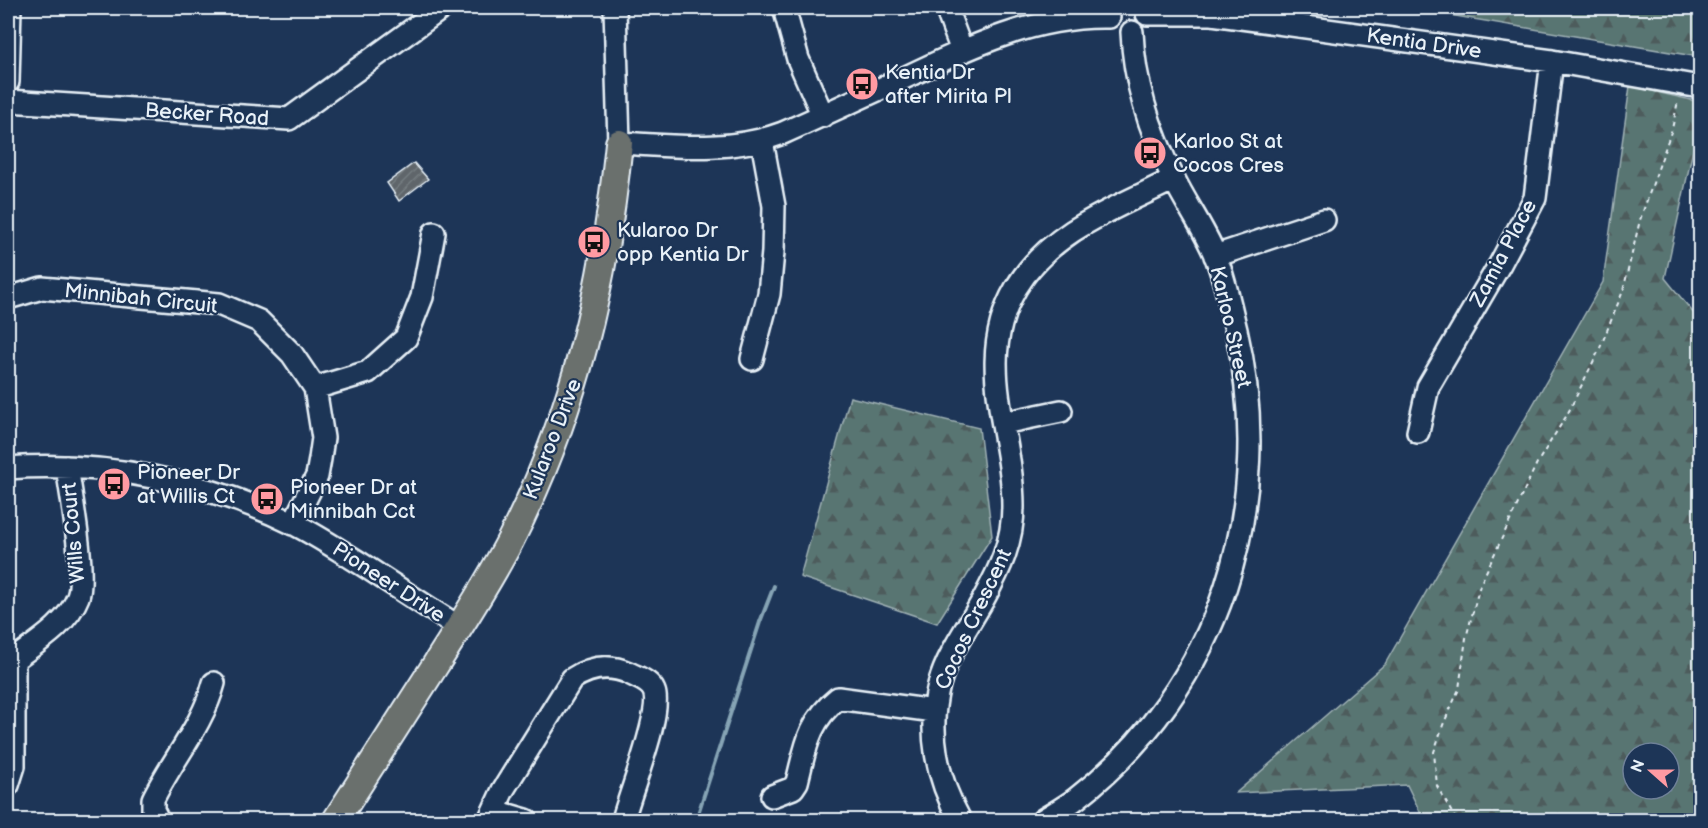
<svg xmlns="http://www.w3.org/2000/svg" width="1708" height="828" viewBox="0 0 1708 828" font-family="'Balsamiq Sans',sans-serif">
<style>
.forest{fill:url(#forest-firs);stroke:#a0b2b5;stroke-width:1.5;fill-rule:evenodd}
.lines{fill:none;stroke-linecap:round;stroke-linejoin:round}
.stream{stroke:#86a4b5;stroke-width:4}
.building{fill:url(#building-hatch);stroke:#e8f1f8;stroke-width:1.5}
.minor-casing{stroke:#e8f1f8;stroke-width:26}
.major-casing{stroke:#e8f1f8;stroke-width:30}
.path{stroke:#e8f1f8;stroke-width:2;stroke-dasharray:4.5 4.5;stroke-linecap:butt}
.minor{stroke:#1d3557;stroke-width:21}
.major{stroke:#6b706d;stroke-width:26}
.labels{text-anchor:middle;stroke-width:4.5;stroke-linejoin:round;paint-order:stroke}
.street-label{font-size:21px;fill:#e8f1f8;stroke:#1d3557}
.poi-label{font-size:21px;fill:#e8f1f8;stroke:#1d3557;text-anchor:start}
</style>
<defs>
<pattern id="forest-firs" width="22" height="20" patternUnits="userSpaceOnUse" patternTransform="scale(1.5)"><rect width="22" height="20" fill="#587472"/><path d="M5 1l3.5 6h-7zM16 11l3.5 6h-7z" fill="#4e5c5c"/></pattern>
<pattern id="building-hatch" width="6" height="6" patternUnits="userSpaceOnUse" patternTransform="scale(1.5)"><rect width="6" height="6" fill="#5e656a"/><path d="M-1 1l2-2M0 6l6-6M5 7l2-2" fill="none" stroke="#757c80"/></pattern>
</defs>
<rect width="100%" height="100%" fill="#1d3557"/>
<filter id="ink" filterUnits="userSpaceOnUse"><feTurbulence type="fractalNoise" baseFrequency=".0167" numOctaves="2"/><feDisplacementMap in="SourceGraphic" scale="12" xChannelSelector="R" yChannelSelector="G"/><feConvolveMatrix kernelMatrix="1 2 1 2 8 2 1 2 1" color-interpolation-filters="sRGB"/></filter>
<g filter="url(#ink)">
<path class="forest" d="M1408,8h292v49z
M1630,86l70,16v16l-35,160 35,43v499h-276l-17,-35 -171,8 149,-129 218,-382zM1633,753h36v36h-36z
M850,397l129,31 13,108 -55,87 -137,-46z"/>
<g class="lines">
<path class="stream" d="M696,820l64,-198 14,-36"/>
</g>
<path class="building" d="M414,163l14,16 -29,22 -12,-18z"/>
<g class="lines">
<defs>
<path id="minor" d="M615,8l4,135c55,3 111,10 164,-10 41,-18 81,-37 121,-55 65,-31 132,-63 205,-61
M784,8l14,51 25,57
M946,8l16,43
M1147,14h65l340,47 148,26
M8,82l2,-74
M8,101l281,18 153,-111
M1215,256l109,-36
M8,298l34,-10 177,16 40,17 33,33 23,34 8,50 -3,21 -3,17 -24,48
M752,359l17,-65 4,-42 1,-46 -12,-65
M315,388l53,-16 38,-34 16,-41 12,-64
M1003,423l58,-12
M1418,432l10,-45 72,-123 35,-66 17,-137
M8,468c95,-7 198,13 284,55 25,12 48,28 71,42 32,21 64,42 96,62
M8,664c23,-18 59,-38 70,-67 8,-22 -7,-103 -11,-130
M8,785l6,-19v-108
M772,796l21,-8 4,-6c9,-35 11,-60 41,-84l96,13
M495,811l31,9
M158,820l-5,-10v-11c19,-39 50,-74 61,-116
M489,820l14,-30 69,-111c18,-12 37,-15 57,-6 9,5 21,8 25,18 9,21 -25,104 -31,129
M960,820c-23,-41 -33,-88 -21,-135 8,-30 29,-58 44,-85 17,-31 30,-58 30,-94 0,-76 -40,-144 3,-218 35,-58 100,-80 158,-109
M1043,820c11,-7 24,-14 34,-22 143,-111 200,-294 159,-468 -6,-25 -11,-51 -21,-75 -11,-26 -28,-50 -41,-76 -23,-45 -40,-96 -42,-147"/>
<path id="major" d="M336,820c33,-52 67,-104 100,-156 26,-41 53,-82 75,-125 64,-126 94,-256 108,-396"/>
</defs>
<use href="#minor" class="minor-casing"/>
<use href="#major" class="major-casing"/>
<path class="path" d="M1456,820l-19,-34 -3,-34 9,-27 16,-36 7,-51 14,-53 57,-122 30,-48 33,-67 23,-57 17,-71 32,-91 6,-28"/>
<use href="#minor" class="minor"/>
<use href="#major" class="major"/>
</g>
</g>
<defs>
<symbol id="bus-disc" viewBox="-11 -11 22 22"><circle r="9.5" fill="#ff9aa2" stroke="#1d3557"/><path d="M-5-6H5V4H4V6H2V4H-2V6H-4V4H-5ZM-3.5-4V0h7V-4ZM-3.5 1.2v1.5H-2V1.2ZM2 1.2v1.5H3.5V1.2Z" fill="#111"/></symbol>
</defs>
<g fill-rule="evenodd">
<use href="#bus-disc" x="843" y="65" width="38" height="38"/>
<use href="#bus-disc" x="1131" y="134" width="38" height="38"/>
<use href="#bus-disc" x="575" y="223" width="38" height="38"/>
<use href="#bus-disc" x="95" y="465" width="38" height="38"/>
<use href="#bus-disc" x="248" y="480" width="38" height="38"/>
</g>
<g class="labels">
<g class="street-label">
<text transform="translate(1424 43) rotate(8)" y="7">Kentia Drive</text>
<text transform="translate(207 114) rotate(4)" y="7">Becker Road</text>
<text transform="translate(1503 253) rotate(-62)" y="7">Zamia Place</text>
<text transform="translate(141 298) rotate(6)" y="7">Minnibah Circuit</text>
<text transform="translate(1231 327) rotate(77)" y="7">Karloo Street</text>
<text transform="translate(552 439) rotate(-69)" y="7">Kularoo Drive</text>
<text transform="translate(73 533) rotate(-95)" y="7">Wills Court</text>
<text transform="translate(389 582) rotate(33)" y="7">Pioneer Drive</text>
<text transform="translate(973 619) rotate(-65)" y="7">Cocos Crescent</text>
</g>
<g class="poi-label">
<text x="885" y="79">Kentia Dr<tspan x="885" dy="24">after Mirita Pl</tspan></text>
<text x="1173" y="148">Karloo St at<tspan x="1173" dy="24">Cocos Cres</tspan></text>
<text x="617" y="237">Kularoo Dr<tspan x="617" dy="24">opp Kentia Dr</tspan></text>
<text x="137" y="479">Pioneer Dr<tspan x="137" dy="24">at Willis Ct</tspan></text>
<text x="290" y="494">Pioneer Dr at<tspan x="290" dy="24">Minnibah Cct</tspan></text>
</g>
</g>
<rect width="1708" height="828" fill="none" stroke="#1d3557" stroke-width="30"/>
<rect x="15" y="15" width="1678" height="798" fill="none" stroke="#e8f1f8" stroke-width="2" filter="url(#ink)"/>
<g transform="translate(1651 771) rotate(291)"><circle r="28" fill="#1d3557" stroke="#6e8097" stroke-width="1.5"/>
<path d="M0-4.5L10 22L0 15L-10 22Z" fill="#ff9aa2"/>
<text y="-9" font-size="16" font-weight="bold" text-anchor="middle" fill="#e8f1f8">N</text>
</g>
</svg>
